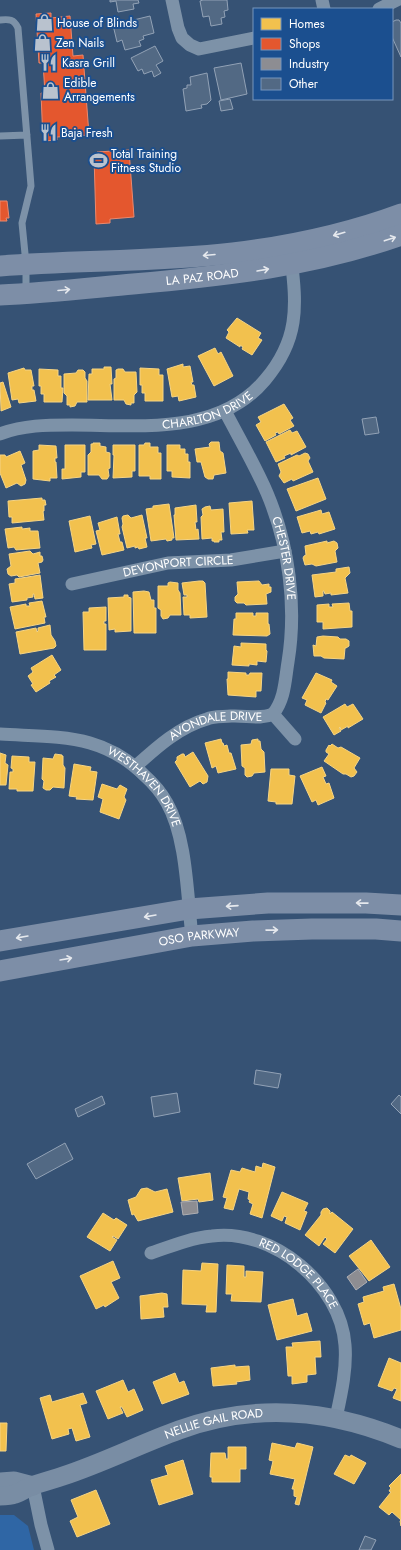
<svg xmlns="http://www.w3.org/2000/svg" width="401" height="1550" viewBox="0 0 401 1550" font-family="Jost,sans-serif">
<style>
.green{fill:#2f66a5}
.homes{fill:#f2c14e;stroke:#f6d483}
.shops{fill:#e4572e;stroke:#ec896d}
.industry{fill:#8d8d92;stroke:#afafb3}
.building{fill:#526984;stroke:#92a2b6}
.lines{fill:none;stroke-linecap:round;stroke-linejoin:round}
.lane{stroke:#7d92a8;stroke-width:7}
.street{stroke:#7d92a8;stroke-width:13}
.secondary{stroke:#798da4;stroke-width:19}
.primary{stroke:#7d8ea7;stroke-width:21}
.oneway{stroke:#e5e8ed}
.labels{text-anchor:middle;stroke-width:4;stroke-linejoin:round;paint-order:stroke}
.poi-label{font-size:12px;fill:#fff;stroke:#1b4f8f;text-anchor:start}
.street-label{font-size:12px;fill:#fff;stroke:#1b4f8f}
</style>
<rect width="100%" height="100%" fill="#365274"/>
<path class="green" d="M0,1515h14l14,11 6,24h-34z"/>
<path class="homes" d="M237,318l24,15 -3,5 4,2 -10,15 -10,-6 1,-2 -3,-2v2l-14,-9 3,-6 -2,-2z
M215,348l3,6 3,-2 12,24 -19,10 -16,-30z
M183,364v3l7,-1 3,16h-2l1,3h2l2,12 -17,4 -1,-5 -6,1 -5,-28z
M104,367h7l1,17h-2l2,16h-24l1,-26h3v-5h12z
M24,368l1,2h6l3,16h-2v4h2l2,11 -17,2 -1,-4 -6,1 -4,-27z
M140,368l19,1v6h4v26h-18v-8h-3v-8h-2z
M39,369l19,1v6h3v12h2l-1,14h-18v-8h-3v-8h-2z
M118,369h5l2,3h11l1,20 -3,3v8h-3v2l-5,-1 -2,-4h-10v-21l2,-1v-8z
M78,370h5l2,2v6l2,3v21h-10l-2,4 -5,1v-2h-3v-9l-3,-3v-19l12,-1z
M3,382l8,25 -10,4 -1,-28z
M284,404l9,14 -3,2 4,6 -15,8 -1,-2 -3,1 1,2 -11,6 -9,-16 5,-3 -3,-5z
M290,430l2,3 5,-2 9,16 -15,8v-2l-7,3 1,2 -9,4 -10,-20z
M211,442h8l1,9 3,2 3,20 -12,2 -1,4h-5l-3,-2 -4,-15h-4l-2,-13 15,-2 -1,-3z
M93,443h7v3l6,1v5l4,1v15l-2,1 1,7 -2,3h-5l-3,-4h-11v-20l3,-3v-8h2z
M145,443h5v4h8v6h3v26h-11v-3h-11v-31h5z
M39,445l17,1 1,12h-2v4h1l1,16h-7v3l-17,-2v-28l6,-1z
M65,445h20v27h-4v5l-19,2v-10h3z
M113,445h22v26h-3v6l-19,1 1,-23h-1z
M167,445h13v4h5v5h3v8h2v16l-18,-1v-6h-5z
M20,451l5,12 -4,2 5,15 -1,4 -4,2 -4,-3 -11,5 -6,-15v-18h5l1,2z
M305,453l3,1 2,4 -2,3 5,11 -20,9 -1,-2 -8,4 -5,-7 2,-4 -3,-8 19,-9 2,1z
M318,478l8,21 -30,12 -9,-22z
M42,498v2h3l1,5h-2v6h-1l1,9 -32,3v-6h-3l-1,-16z
M252,501l2,29h-7l1,3 -17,1 -2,-31z
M169,504l5,34h-2v2l-5,1 -1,-2 -15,2 -5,-32 7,-1v-2z
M196,505l1,17h-2l1,8 2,-1 1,10 -23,1 -2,-25h1v-7z
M210,506l1,4 12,-1 1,23h-3l1,8h-3v2h-5v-1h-2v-3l-10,1 -1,-22 2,-2 -1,-6 3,-2z
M321,510l1,4 7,-2 6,17 -16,5 -1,-2 -7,2 -1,-3 -8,2 -5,-16z
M128,515l3,3 11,-3 5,23h-2l2,9 -8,2 -1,-2 -3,1v-2l-8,2 -5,-21 1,-3 -1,-6 1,-2z
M90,516l6,28 -5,1 1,3 -17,4 -6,-31z
M117,517l3,17h-2l2,8h2l2,8 -22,5 -6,-24 4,-1 -2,-7z
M22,527v2l8,-1v3h8l2,17 -24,2 -2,-3 -6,1 -3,-19z
M327,541v2l7,-2 3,2 1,5 -3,3 2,11 -21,4 -4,-2 -7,1 -2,-7 1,-2 2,-1 -1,-9z
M30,551l3,3 7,-2v4h2l1,4 -1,2 -4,1 2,10 -21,4 -2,-2 -6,1 -3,-2 -1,-5 4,-3 -2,-12z
M349,567l1,6 -5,5 3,15 -17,2v-2l-6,1 -1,-3h-1v5l-8,1 -3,-22 24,-3v-3z
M40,575l3,23 -8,1 -1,-5h-1v3l-6,1v2l-15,2 -3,-18 6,-1v-4z
M199,581h4l2,2 2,34 -17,1v-3h-6l-1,-18h4v-2h-3l-2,-12z
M259,581l3,4 7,-1v3h2v5l-5,2 1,10 -21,1 -2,-2h-7l-2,-2v-4l3,-3 -1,-12z
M170,582l8,1v7l2,3 1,22h-11l-2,3 -5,1 -2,-3v-6l-3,-2v-22h10v-3z
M144,591l5,1 2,8h3v8h2v25h-22l-1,-41z
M124,595h4v2l3,1v33l-16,1v-3l-6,1 -1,-32 16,-1z
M42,601l4,16h-2l1,6 -30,6 -5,-22 16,-3v2h4l-1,-3z
M349,603l1,8h2v16l-29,2v-7h-6v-17l12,-1v3h4l-1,-3z
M106,607v14h-2v3h2v26h-22l-1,-38h6v-4z
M236,613h17v3h3v-3h12v11h1l1,10 -3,2 -34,-1 1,-16h2z
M50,625l1,10 4,6 1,5 -2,2 -34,6 -4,-22 20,-4 1,4 1,-1v-3z
M323,636l15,1 2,2h6l3,2v5l-3,2h-1l-1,11 -20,-1 -3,-2h-7l-1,-11 3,1 1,-9z
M241,643l25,1v6l1,1 -1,11 -9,-1v4l-8,-1v2l-17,-1 2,-19 7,1z
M52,655l9,15 -7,5 2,2 -7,4 1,2 -14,9 -5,-7 2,-1 -5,-8 5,-4 -2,-4z
M228,672l18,1v2h3l1,-2h12l-1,18h-5v6l-28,-2 -1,-16h1z
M316,673l16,7 -1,2 6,4 -9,14 -2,-1 -1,3 1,1 -5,10 -16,-8 2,-5 -5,-2z
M345,704l2,3 6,-3 10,15 -15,9v-2l-7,4 -1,-3 -1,1 2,3 -7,4 -11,-18z
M221,739l1,4h1l1,3 3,-1 2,8h2l5,16 -18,4 -2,-7 -4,2 -7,-25z
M258,739v2h2l1,8 3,3 1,20 -11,1 -2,3 -5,1 -2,-2v-7l-3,-2 -1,-21 10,-1 1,-4z
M332,744l6,4 3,-1 19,11 -6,10 3,4 -3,4 -3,1 -5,-3h-3l-19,-13 5,-7 -3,-2v-2l3,-5 1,1z
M193,752l15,24 -1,6 -4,2 -3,-3 -10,6 -15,-25 2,-2v-3l5,-3h2l1,3z
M0,753l6,2 -1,8 3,2 -2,20h-6z
M55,754l7,1v1h1v9l2,3 -1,20 -11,-1 -3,3h-4l-3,-2 1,-7 -2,-2 1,-21 10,1z
M12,756l17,1v5h6l-2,29h-16v-2h-8l1,-17h3v-3l-2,-1z
M74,764l17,3 -1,4 7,1 -4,28 -17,-1 1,-2 -8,-1z
M322,767l4,9 -3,1 3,7 3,-1 5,15 -16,7 -2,-5 -4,2 -12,-26z
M271,769h18v6l6,1 -3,28h-16v-2l-8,-1z
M102,784l15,5 3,-4 7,4 -3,8 2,3 -7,19 -19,-7 3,-13 -5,-2z
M263,1163l12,4 -13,51 -12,-4 3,-10 -4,-2 1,-2 -2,-1 1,-7 -10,-3 -6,21 -9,-2 3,-10 -4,-1 8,-27 9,2 2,-4 13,4 1,-6 6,2z
M210,1173l3,27 -14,2 -1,-3 -16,2 -4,-23z
M147,1188l8,4 12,-3 6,23 -35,9 -4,-7 -2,1 -4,-15 8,-3 5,-8z
M282,1192l26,11 -4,8 3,1 -7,18 -15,-7 2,-6 -3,-1 -2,5 -11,-5z
M327,1208l3,3v3l2,-2 21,17 -18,24 -12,-9 4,-5 -2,-2 -6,9 -14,-11 16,-20v-3l2,-3z
M103,1213l11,7 2,-2 11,7 -9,14 -5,-3 -1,1 5,3 -7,11 -23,-14z
M371,1240l19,27 -21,14 -20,-25z
M113,1261l7,17 -9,4 8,16 -14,9 -1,-2 -8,4 -16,-33z
M202,1263l16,1 -2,48h-10l1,-7 -25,-1 1,-34 18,1z
M227,1265l17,1v11h2v-6l17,1 -2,30 -30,-1 1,-7h-6z
M394,1284l7,25v21l-27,8 -4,-15 -6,2 -6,-21 6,-2 -1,-5 21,-6 -1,-4z
M162,1293l5,1 1,13h-5l1,10 -23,2 -1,-23z
M293,1299l4,17 10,-3 5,18 -35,9 -9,-35z
M320,1341l1,16h-6l1,17 -9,1v7l-15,2v-8h-4l-2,-29h7l-1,-4z
M389,1358l12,5v38l-8,-3 4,-9 -3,-1 -2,3 -14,-5z
M235,1365v2l14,-1 1,14 -14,2 1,2 -24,2 -2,-18z
M175,1373l4,10 5,-2 5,13 -27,10 -9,-22z
M123,1380l5,12 6,-3 9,21 -16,7 -5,-10h-2l3,6 -15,6 -12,-28z
M83,1393l4,10 -7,2 10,32 -14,4 -4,-13 -4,1 1,5 -17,5 -12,-41 10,-3 2,7z
M0,1423h7l-1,28h-6z
M272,1443l23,5 2,-5 16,4 -14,58 -4,-1 2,-7 -3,-1v-7h-2l3,-10 -25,-5 3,-13 -4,-1z
M228,1447h18v22h-6v13h-28v-5h-2l1,-24h14l1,6h2z
M345,1455l5,2 1,-2 15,8 -12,21 -20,-10z
M183,1460l10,34 -34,11 -8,-25 17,-5 -3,-9z
M401,1474v52l-1,-5 1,-1 -9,-8 -3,3 -10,-8 12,-15 -2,-1 2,-3 -2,-2z
M96,1490l14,34 -33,13 -7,-16 8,-4 -7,-17z"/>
<path class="shops" d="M51,13v5l19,-2 3,40 10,-1 6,80 -32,2v3l-14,1 -2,-48h4l-2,-30h-4l-3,-49z
M129,150l5,67 -24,2v4l-14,1 -2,-68 3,-1v-3z
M0,201h7l2,17h-3l1,3h-7z"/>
<path class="industry" d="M197,1201l1,12 -15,2 -2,-13z
M358,1269l9,13 -11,8 -9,-13z"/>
<path class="building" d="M110,0h28l1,3 -6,1 1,5 -16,3 -2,-11 -6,1z
M203,0h24l1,10 -4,1 1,6 -4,1 1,6 -11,2 -2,-10 -6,1 -3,-16z
M150,16l4,17 -11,3 1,3 -5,2 2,5 -16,4 -3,-10 -5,2 -4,-17z
M396,20h3l2,3v34l-9,-20v-15z
M155,46l8,15 -7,4 5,8 -7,4 -2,-6 -8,3 -2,-5 -4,2 -7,-13z
M241,63l6,31 -26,6 -7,-32z
M207,73l4,27 -4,4 -6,1 1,3 -16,3 -3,-22 4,-1v-3h4l-1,-8z
M230,99l3,10 -12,2 -2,-10z
M376,417l3,16 -14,2 -3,-16z
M256,1070l25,4 -3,14 -24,-4z
M177,1093l3,19 -26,5 -3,-20z
M399,1095l2,2v17l-10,-10z
M102,1096l3,8 -27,13 -3,-8z
M65,1143l8,16 -37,20 -9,-15z
M365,1536l11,4 -5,10h-12z"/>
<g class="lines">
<path class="lane" d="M0,20c9,-1 14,-1 18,8l13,158 -9,37 4,41v27
M0,136l27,-1"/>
<g class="street">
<path d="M172,0l6,28 4,10 8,7 9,4 55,-11"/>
<path d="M322,0l2,9"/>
<path d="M379,9l18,-9"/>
<path id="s1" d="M225,411c14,27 30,54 42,82 22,52 30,113 21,169 -3,18 -3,37 -15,52"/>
<path id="s2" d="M0,434c23,-9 47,-9 72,-9 66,0 146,11 193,-45 34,-40 32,-73 26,-122"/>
<path id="s3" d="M72,584l96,-21 63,-3 54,-9"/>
<path id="s4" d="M0,734c29,2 63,1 90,9 21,6 39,17 54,32 9,8 17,17 23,28 20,35 20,93 25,133"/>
<path id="s5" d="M136,766c21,-19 43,-39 71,-47 7,-3 16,-2 24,-3 15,-1 29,4 42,-2l22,25"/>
<path id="s6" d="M151,1253c20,-7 40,-15 61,-17 61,-8 129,49 133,109 2,24 -4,50 -9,73"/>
<path d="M33,1486l8,39 7,25"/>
</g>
<g class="secondary">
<path d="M0,1482l14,-1 19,5"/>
<path id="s7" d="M0,1496c5,0 10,0 15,-2 7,-2 13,-7 19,-9 10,-3 20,-6 29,-9 40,-13 77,-32 116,-46 74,-27 150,-21 222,9"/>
</g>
<g class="primary">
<path d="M0,266c77,-6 156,-4 233,-13 57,-7 114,-19 168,-39"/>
<path id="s8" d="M0,295c44,-2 89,-7 133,-11 91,-8 181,-18 268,-49"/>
<path d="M0,941l189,-32 79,-6h98l35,2"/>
<path id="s9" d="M0,971l192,-35 61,-5 59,-2h64l25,2"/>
</g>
</g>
<defs><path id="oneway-shaft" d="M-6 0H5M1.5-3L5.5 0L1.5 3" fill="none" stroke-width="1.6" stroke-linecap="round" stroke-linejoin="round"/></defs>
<g class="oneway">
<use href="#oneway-shaft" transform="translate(339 234) rotate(164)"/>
<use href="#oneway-shaft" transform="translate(390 239) rotate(-18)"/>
<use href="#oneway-shaft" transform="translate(209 255) rotate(175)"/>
<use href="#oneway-shaft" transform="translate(263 270) rotate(-10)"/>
<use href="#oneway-shaft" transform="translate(64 290) rotate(-5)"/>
<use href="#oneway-shaft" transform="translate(362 903) rotate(-179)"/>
<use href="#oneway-shaft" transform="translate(232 906) rotate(176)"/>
<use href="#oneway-shaft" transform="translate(150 916) rotate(170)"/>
<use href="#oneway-shaft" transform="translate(272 930) rotate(-1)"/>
<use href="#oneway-shaft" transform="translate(22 937) rotate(170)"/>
<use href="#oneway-shaft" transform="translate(66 959) rotate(-10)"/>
</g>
<defs>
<symbol id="shop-bare" viewBox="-9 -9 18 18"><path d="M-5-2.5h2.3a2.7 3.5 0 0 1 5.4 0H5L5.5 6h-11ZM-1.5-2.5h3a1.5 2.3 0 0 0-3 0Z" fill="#b9c2ce" stroke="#1b4f8f" stroke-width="2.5" paint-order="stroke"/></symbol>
<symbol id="restaurant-bare" viewBox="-9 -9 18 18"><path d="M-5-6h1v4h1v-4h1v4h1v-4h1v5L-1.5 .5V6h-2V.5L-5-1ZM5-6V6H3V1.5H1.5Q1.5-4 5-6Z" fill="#b9c2ce" stroke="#1b4f8f" stroke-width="2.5" paint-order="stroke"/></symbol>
<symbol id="stadium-bare" viewBox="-9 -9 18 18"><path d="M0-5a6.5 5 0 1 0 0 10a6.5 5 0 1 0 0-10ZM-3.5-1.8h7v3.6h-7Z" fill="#b9c2ce" stroke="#1b4f8f" stroke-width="2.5" paint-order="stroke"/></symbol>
</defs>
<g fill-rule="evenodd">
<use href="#shop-bare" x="32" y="10" width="25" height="25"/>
<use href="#shop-bare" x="30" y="30" width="25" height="25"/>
<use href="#restaurant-bare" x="36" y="50" width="25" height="25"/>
<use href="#shop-bare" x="38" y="78" width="25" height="25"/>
<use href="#restaurant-bare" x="36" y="120" width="25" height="25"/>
<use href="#stadium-bare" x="86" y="148" width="25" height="25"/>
</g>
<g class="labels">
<g class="poi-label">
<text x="57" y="27">House of Blinds</text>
<text x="56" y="47">Zen Nails</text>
<text x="62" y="67">Kasra Grill</text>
<text x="64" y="87">Edible<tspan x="64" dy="14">Arrangements</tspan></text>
<text x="61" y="137">Baja Fresh</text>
<text x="111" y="158">Total Training<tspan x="111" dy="14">Fitness Studio</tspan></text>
</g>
<g class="street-label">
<text dy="4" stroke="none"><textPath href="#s8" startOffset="203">LA PAZ ROAD</textPath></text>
<text dy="4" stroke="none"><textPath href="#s2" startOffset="211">CHARLTON DRIVE</textPath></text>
<text dy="4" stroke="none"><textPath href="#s1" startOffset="160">CHESTER DRIVE</textPath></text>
<text dy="4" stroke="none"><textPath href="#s3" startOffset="108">DEVONPORT CIRCLE</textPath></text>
<text dy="4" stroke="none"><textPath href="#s5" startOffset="93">AVONDALE DRIVE</textPath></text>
<text dy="4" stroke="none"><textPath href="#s4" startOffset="163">WESTHAVEN DRIVE</textPath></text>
<text dy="4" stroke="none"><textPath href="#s9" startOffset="202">OSO PARKWAY</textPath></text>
<text dy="4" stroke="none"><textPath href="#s6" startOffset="163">RED LODGE PLACE</textPath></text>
<text dy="4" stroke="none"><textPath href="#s7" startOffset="227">NELLIE GAIL ROAD</textPath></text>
</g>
</g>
<rect x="253" y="8" width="140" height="92" fill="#1b4f8f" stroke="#7695bc"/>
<rect x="261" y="18" width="20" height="12" fill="#f2c14e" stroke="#7695bc"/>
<text x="289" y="28" font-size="12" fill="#ffffff">Homes</text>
<rect x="261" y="38" width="20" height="12" fill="#e4572e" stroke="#7695bc"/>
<text x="289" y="48" font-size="12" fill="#ffffff">Shops</text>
<rect x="261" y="58" width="20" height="12" fill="#8d8d92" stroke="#7695bc"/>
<text x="289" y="68" font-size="12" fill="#ffffff">Industry</text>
<rect x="261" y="78" width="20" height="12" fill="#526984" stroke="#7695bc"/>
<text x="289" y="88" font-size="12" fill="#ffffff">Other</text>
</svg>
